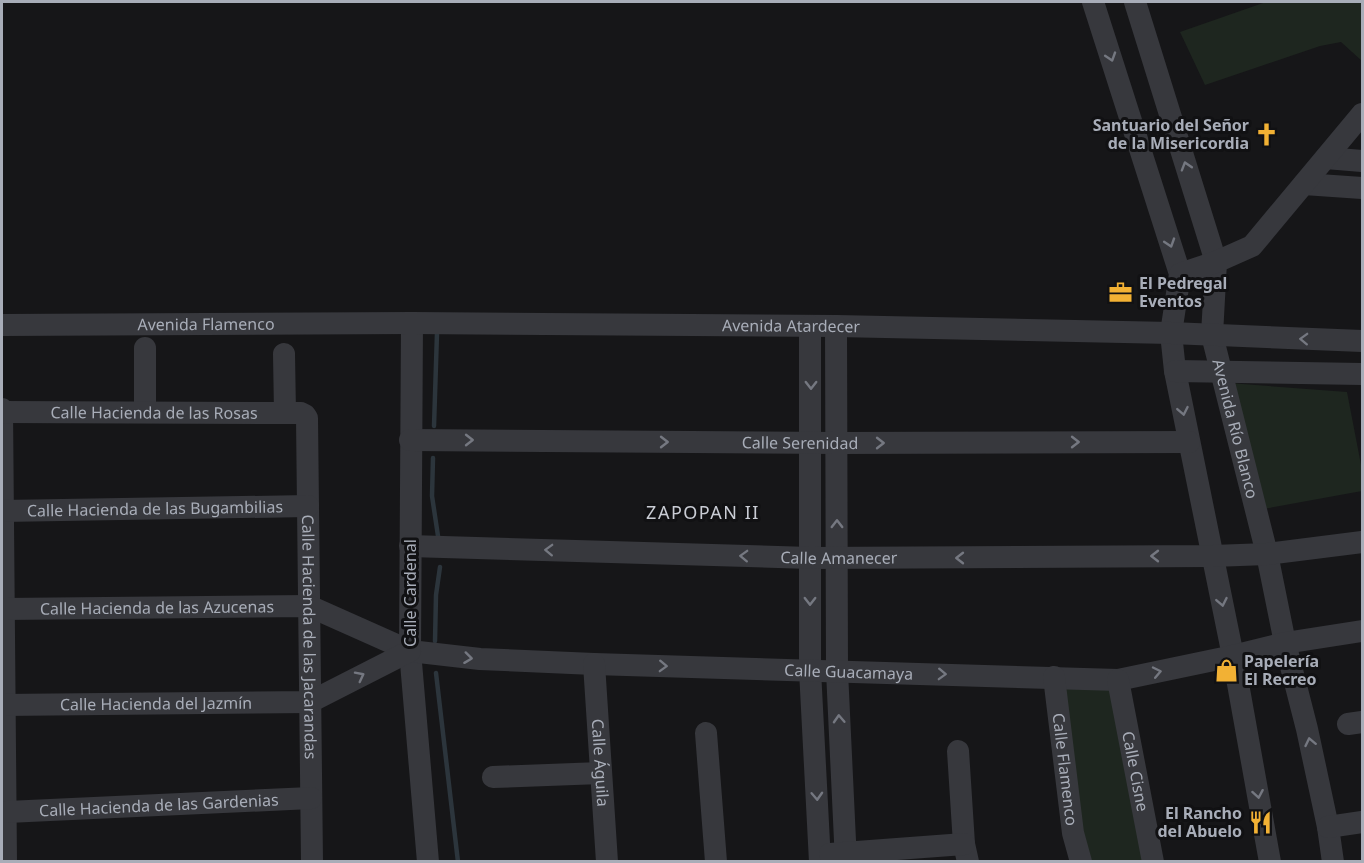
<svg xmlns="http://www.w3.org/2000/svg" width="1364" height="863" viewBox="0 0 1364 863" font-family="'Noto Sans',sans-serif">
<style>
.green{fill:#1e261f}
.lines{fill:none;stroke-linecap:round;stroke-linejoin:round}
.stream{stroke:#2c353c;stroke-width:4.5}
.minor{stroke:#37383d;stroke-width:22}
.oneway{stroke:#757881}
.labels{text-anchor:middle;stroke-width:6;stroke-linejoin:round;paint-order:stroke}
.poi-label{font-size:16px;font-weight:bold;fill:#a8adb8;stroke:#111113;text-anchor:end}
.street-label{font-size:16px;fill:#a8adb8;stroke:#111113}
.neighbourhood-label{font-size:18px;letter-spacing:1.5px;fill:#c9ccd4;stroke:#111113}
</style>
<rect width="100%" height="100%" fill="#161618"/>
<path class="green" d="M1266,2h96v59l-21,-19 -21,4 -115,39 -25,-53z
M1229,383l118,9 15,78v21l-104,19z
M1059,685h54l34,176h-57l-8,-31z"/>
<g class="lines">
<path class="stream" d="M434,426l3,-93
M433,458l-1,38 6,40
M435,641l1,-46 4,-28
M436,673l22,189"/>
<g class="minor">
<path d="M1093,2l87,272 -9,59 4,38 58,285 37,206"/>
<path id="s1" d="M1135,2l81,260 -4,73 55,219 18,89 22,86 21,98 5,35"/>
<path d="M1326,158l36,3"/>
<path d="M1304,184l58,4"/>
<path d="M1180,274l36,-12 36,-16 110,-132"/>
<path d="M412,323l-2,328 18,211"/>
<path id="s2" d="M2,325l410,-2 424,3 335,7 191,8"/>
<path d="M810,326v344l10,192"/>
<path d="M836,326l1,345 9,191"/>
<path d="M145,348v64"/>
<path d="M284,354l1,59"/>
<path d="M1175,371l187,3"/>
<path d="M2,409l4,453"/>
<path id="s3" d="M2,412l283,1h16l4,2 2,3 5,444"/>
<path id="s4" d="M410,440l427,3 352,-1"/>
<path id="s5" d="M2,511l306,-5"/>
<path id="s6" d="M410,546l400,12 403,-2 54,-2 95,-12"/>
<path id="s7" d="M4,609l305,-3 101,45 70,8 114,5 524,16 115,-24 52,-13 77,-12"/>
<path id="s8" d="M594,664l13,198"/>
<path id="s9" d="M1054,677l19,156 8,29"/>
<path id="s10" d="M1118,680l35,182"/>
<path id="s11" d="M2,705l308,-3 100,-51"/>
<path d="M1348,724l14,-2"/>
<path d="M706,733l10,129"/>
<path d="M958,751l6,93 4,18"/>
<path d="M493,777l108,-4"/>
<path id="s12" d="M7,812l304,-14"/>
<path d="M1328,827l34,-5"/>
<path d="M830,854l134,-10"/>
</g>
</g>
<defs><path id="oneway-chevron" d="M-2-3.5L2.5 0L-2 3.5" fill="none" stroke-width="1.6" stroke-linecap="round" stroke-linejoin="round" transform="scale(1.5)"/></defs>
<g class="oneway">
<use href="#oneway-chevron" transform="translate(1111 57) rotate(72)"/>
<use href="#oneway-chevron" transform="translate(1186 166) rotate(-107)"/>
<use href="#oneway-chevron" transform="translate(1170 243) rotate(72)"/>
<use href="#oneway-chevron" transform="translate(1304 339) rotate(-178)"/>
<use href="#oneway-chevron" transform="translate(811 385) rotate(90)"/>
<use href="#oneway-chevron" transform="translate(1183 411) rotate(79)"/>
<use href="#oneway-chevron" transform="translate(469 440)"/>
<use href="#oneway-chevron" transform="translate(664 442)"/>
<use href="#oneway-chevron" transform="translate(1075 442)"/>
<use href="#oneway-chevron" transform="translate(880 443)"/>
<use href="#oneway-chevron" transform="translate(837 524) rotate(-90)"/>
<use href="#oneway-chevron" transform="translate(549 550) rotate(-178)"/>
<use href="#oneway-chevron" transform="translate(744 556) rotate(-178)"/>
<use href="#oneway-chevron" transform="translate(1155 556) rotate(180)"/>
<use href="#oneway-chevron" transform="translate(960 558) rotate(180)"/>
<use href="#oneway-chevron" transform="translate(810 601) rotate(90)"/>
<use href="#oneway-chevron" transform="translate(1222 602) rotate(79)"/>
<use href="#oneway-chevron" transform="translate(468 658) rotate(7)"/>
<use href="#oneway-chevron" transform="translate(663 666) rotate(2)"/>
<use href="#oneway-chevron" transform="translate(1157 672) rotate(-12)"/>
<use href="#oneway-chevron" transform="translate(942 674) rotate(2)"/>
<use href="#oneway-chevron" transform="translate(360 676) rotate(-27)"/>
<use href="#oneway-chevron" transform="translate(839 719) rotate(-93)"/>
<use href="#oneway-chevron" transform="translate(1310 742) rotate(-102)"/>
<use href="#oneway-chevron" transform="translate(1258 794) rotate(80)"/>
<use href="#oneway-chevron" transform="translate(817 796) rotate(87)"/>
</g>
<defs>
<symbol id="church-bare" viewBox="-9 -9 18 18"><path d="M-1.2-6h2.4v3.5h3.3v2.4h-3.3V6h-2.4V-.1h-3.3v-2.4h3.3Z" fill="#f2b134" stroke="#111113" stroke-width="2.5" paint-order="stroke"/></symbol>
<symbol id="office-bare" viewBox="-9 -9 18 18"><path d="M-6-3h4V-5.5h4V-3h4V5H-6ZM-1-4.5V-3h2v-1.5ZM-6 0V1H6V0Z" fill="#f2b134" stroke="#111113" stroke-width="2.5" paint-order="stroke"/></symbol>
<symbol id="shop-bare" viewBox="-9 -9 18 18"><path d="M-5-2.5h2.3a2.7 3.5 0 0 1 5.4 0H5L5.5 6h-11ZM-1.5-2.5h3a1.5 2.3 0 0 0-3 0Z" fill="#f2b134" stroke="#111113" stroke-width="2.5" paint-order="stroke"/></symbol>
<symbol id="restaurant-bare" viewBox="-9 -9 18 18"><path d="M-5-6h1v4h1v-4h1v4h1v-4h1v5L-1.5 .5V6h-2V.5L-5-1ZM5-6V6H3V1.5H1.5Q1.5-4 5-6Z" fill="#f2b134" stroke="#111113" stroke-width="2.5" paint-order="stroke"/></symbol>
</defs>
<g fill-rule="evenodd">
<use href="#church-bare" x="1250" y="118" width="33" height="33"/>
<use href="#office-bare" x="1104" y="276" width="33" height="33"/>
<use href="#shop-bare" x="1210" y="654" width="33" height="33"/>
<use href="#restaurant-bare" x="1244" y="806" width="33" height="33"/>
</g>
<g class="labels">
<g class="poi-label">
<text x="1249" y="131">Santuario del Señor<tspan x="1249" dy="18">de la Misericordia</tspan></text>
<text x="1139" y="289" text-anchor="start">El Pedregal<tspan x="1139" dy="18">Eventos</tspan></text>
<text x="1244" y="667" text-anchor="start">Papelería<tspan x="1244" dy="18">El Recreo</tspan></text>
<text x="1242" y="819">El Rancho<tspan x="1242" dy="18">del Abuelo</tspan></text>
</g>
<g class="street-label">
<text dy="6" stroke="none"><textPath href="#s2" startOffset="204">Avenida Flamenco</textPath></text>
<text dy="6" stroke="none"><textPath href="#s2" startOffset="789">Avenida Atardecer</textPath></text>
<text dy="6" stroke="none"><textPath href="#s3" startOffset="152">Calle Hacienda de las Rosas</textPath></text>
<text dy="6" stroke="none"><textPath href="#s1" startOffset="442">Avenida Río Blanco</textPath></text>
<text dy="6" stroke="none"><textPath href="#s4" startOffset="390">Calle Serenidad</textPath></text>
<text dy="6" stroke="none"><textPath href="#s5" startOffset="153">Calle Hacienda de las Bugambilias</textPath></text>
<text dy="6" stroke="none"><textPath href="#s6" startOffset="429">Calle Amanecer</textPath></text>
<text transform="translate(410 593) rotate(-90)" y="6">Calle Cardenal</text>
<text dy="6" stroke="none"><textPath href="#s7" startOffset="153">Calle Hacienda de las Azucenas</textPath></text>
<text dy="6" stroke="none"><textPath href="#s3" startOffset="526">Calle Hacienda de las Jacarandas</textPath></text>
<text dy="6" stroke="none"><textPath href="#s7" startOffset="855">Calle Guacamaya</textPath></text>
<text dy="6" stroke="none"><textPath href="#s11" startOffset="154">Calle Hacienda del Jazmín</textPath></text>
<text dy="6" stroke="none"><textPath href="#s8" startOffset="99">Calle Águila</textPath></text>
<text dy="6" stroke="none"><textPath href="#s9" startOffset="93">Calle Flamenco</textPath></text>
<text dy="6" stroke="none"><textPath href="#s10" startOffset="93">Calle Cisne</textPath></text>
<text dy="6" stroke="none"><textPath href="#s12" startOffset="152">Calle Hacienda de las Gardenias</textPath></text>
</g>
<g class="neighbourhood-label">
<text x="703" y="519">ZAPOPAN II</text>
</g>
</g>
<rect width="1364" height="863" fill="none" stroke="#a8adb8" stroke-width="6"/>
</svg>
